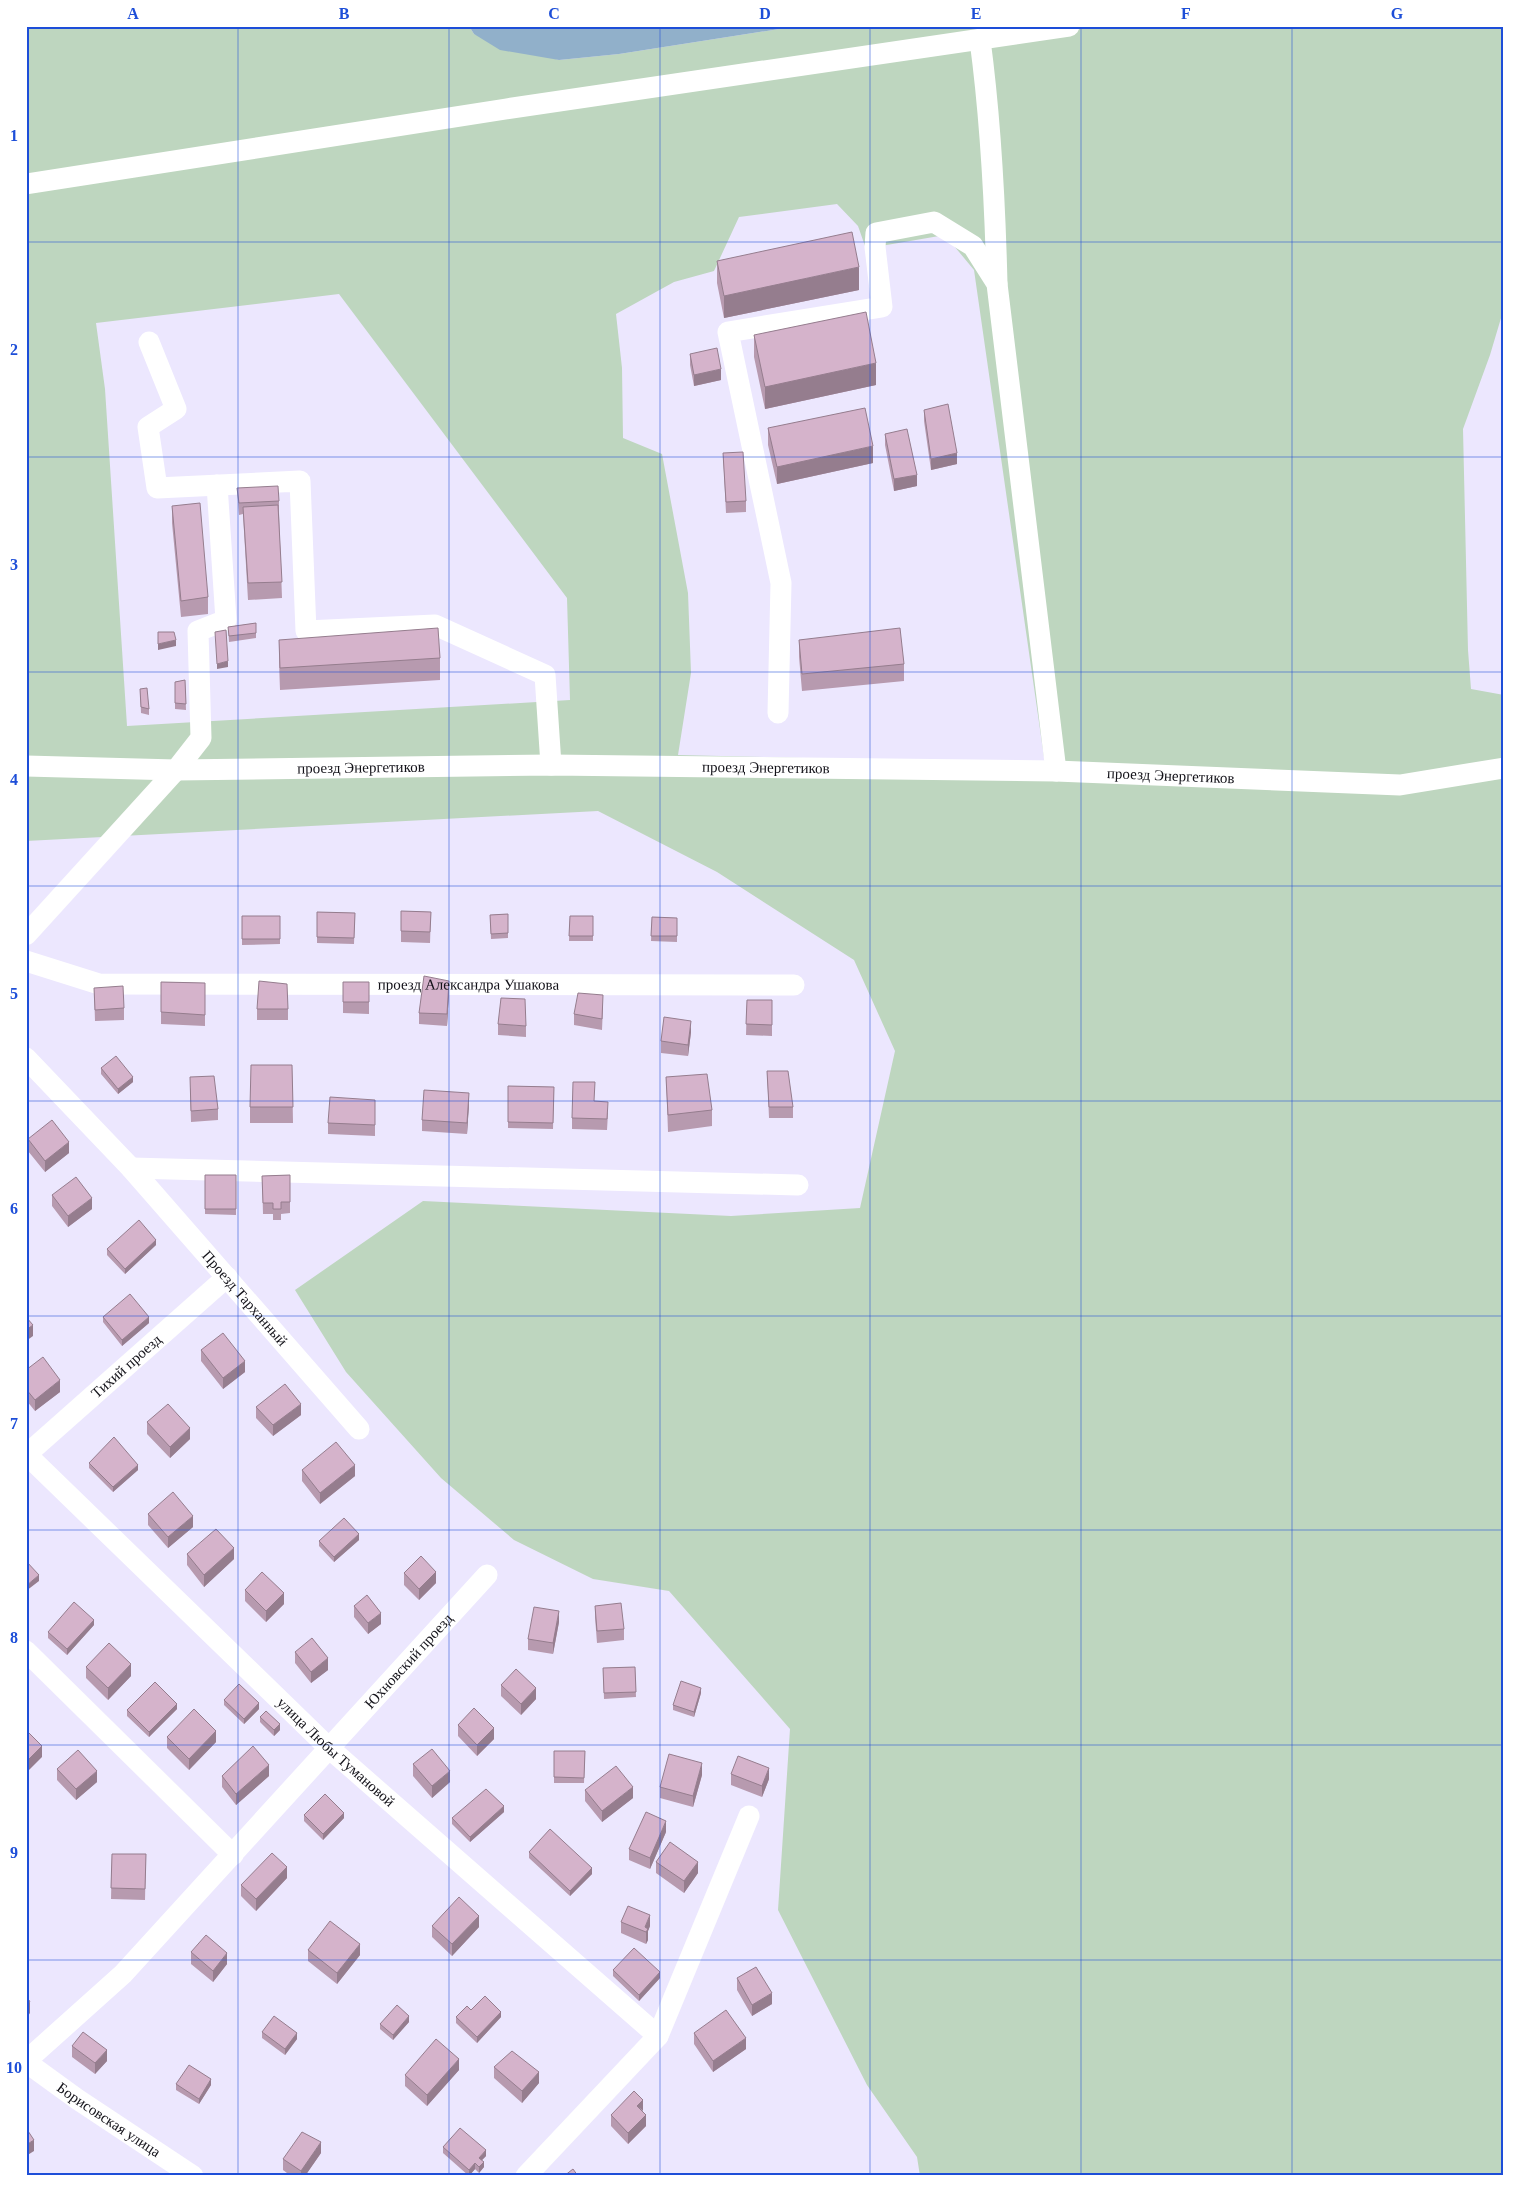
<svg xmlns="http://www.w3.org/2000/svg" width="1530" height="2202" viewBox="0 0 1530 2202" font-family="Georgia,serif">
<style>
.green{fill:#bed6bf;fill-rule:evenodd}
.water{fill:#91b0ca}
.lines{fill:none;stroke-linecap:round;stroke-linejoin:round}
.minor{stroke:#fff;stroke-width:21}
.wall{fill:#b79aaf}
.shaded-wall{fill:#957d8e}
.building{fill:#d5b3cb;stroke:#957d8e}
.grid{fill:none;stroke:#1d4ed8;stroke-width:1;stroke-opacity:0.55}
.labels{text-anchor:middle;stroke-width:5;stroke-linejoin:round;paint-order:stroke}
.street-label{font-size:15px;fill:#131219;stroke:#fff}
.neatline{fill:none;stroke:#1d4ed8;stroke-width:2}
.grid-label{font-size:16px;text-anchor:middle;font-weight:bold;fill:#1d4ed8}
</style>
<rect width="100%" height="100%" fill="#ece7fe"/>
<path class="green" d="M26,26h443l5,8 85,26 60,-6 179,-28h706v282l-14,47 -27,74 5,221 3,39 33,6v1481h-584l-3,-19 -50,-72 -89,-175 12,-181 -121,-138 -76,-12 -79,-39 -73,-62 -95,-106 -51,-82 128,-89 308,15 129,-8 35,-157 -41,-91 -137,-88 -119,-61 -572,30zM837,204l21,22 7,20 10,1 70,-12 29,35 71,494 -367,-9 13,-82 -3,-80 -26,-139 -39,-16 -1,-70 -6,-54 58,-32 40,-11 25,-54zM339,294l228,304 3,102 -443,26 -22,-337 -9,-66z"/>
<path class="water" d="M469,26h329l-179,28 -60,6 -59,-10 -26,-16z"/>
<g class="lines">
<g class="minor">
<path d="M980,40c11,82 15,161 17,244"/>
<path d="M26,184l480,-75 563,-83"/>
<path d="M149,342l27,67 -28,18 9,61 143,-7 6,150 129,-6 110,50 6,90"/>
<path d="M778,713l3,-130 -53,-251 154,-25 -7,-60 1,-14 58,-11 39,24 24,38 59,487"/>
<path id="s1" d="M26,766l150,4 375,-5 505,6 344,14 104,-17"/>
<path d="M26,935l150,-165 25,-32 -3,-107 28,-11 -9,-135"/>
<path id="s2" d="M26,961l73,23 695,1"/>
<path id="s3" d="M26,1058l105,110 228,261"/>
<path d="M131,1168l667,17"/>
<path id="s4" d="M26,1454l303,294 329,288"/>
<path id="s5" d="M26,1455l201,-178"/>
<path d="M26,1651l207,204"/>
<path id="s6" d="M26,2061l97,-87 364,-399"/>
<path id="s7" d="M26,2062l51,37 116,77"/>
<path d="M526,2176l132,-140 91,-220"/>
</g>
</g>
<path class="wall" d="M717,261l142,29 -135,28 -7,-35z
M754,335l122,50 -111,24 -11,-52z
M690,354l31,26 -27,6 -4,-21z
M924,410l33,54 -26,6 -7,-49z
M768,428l105,35 -96,21 -9,-39z
M885,434l32,52 -23,5 -9,-46z
M723,453l23,48v11l-20,1z
M237,488l42,13v11l3,86 -34,2 -5,-86 -4,1z
M172,506l36,91v17l-27,3 -9,-94z
M256,623v15l-27,4 -1,-15z
M279,640l161,18v22l-160,10 -1,-28z
M799,640l105,24v17l-102,10 -3,-34z
M185,680l1,30 -11,-1v-27z
M140,689l9,20v6l-8,-2z
M401,911l30,1 -1,31 -29,-1z
M317,912l38,1 -1,31 -37,-1z
M508,914v24l-17,1 -1,-24z
M242,916h38v28l-38,1z
M570,916h23v25h-24z
M652,917l25,1v24l-26,-1z
M161,982l44,1v43l-44,-2z
M343,982h26v32l-26,-1z
M94,988l30,20v12l-29,1z
M449,992l-2,34 -28,-2v-11z
M747,1000h25v36l-26,-1z
M603,1007l-1,23 -28,-5v-11z
M257,1009h31v11h-31z
M498,1024l28,2v11l-28,-2z
M691,1032l-3,24 -27,-3v-12z
M292,1065l1,58h-43v-16z
M101,1068l32,14 -15,12 -17,-20z
M767,1071l26,36v11h-24z
M666,1077l46,33v16l-44,6z
M508,1086l46,1 -1,42 -45,-1z
M190,1088l28,21v11l-27,2z
M375,1100v36l-47,-2v-11z
M594,1101l14,12 -1,17 -35,-1v-11z
M469,1104l-2,30 -45,-3v-11z
M28,1139l41,14 -24,19 -17,-21z
M205,1175h31v40l-31,-1z
M290,1175v38l-9,1v6h-8v-6h-10l-1,-38z
M52,1195l40,14 -24,18 -16,-21z
M156,1245l-31,29 -18,-19v-6z
M103,1317l46,6 -27,23 -19,-24z
M201,1350l44,22 -22,17 -22,-28z
M26,1370l34,22 -25,19 -9,-11z
M256,1407l45,8 -28,21 -17,-18z
M147,1422l43,17 -20,19 -23,-24z
M89,1463l49,7 -25,22 -24,-24z
M302,1470l53,6 -35,28 -18,-23z
M148,1514l45,13 -25,21 -20,-23z
M359,1540l-25,22 -15,-16v-5z
M187,1554l47,5 -30,28 -17,-22z
M404,1573l32,10 -17,17 -15,-15z
M245,1590l39,14 -18,18 -21,-21z
M354,1606l27,18 -13,10 -14,-17z
M595,1606l29,23v11l-27,3 -2,-26z
M559,1622l-6,32 -25,-4v-11z
M94,1625l-27,30 -19,-17v-6z
M295,1652l33,18 -17,13 -16,-20z
M86,1667l45,9 -23,24 -22,-22z
M635,1667l1,30 -32,2 -1,-31z
M501,1685l35,14 -15,16 -20,-19z
M701,1693l-7,24 -21,-7v-5z
M224,1700l35,9 -15,15 -20,-19z
M177,1709l-28,28 -22,-21v-6z
M260,1717l20,13 -6,6 -14,-14z
M458,1725l36,14 -17,17 -19,-20z
M167,1737l49,5 -27,28 -22,-22z
M554,1751h31l-1,32h-30z
M413,1764l37,18 -18,16 -19,-22z
M57,1769l40,13 -21,18 -19,-20z
M731,1774l38,5 -7,18 -31,-12z
M702,1775l-9,32 -33,-9v-11z
M222,1776h47l-33,29 -14,-18z
M585,1790l48,8 -31,24 -17,-21z
M504,1812l-34,30 -18,-18v-6z
M304,1815l40,3 -21,22 -19,-19z
M666,1832l-16,37 -21,-9v-11z
M529,1852l63,22 -22,22 -41,-38z
M112,1854h34l-1,46 -34,-1z
M656,1862l42,11 -14,20 -28,-20z
M287,1878l-31,33 -15,-15v-11z
M621,1922l29,4 -2,5v9l-2,4 -25,-11z
M432,1926l47,1 -27,29 -20,-19z
M308,1950l52,5 -23,29 -29,-23z
M191,1952l36,12 -14,18 -22,-18z
M613,1970l47,8 -21,23 -26,-25z
M737,1978l35,26 -20,12 -15,-26z
M471,2010l30,7 -24,26 -21,-20v-6z
M409,2022l-16,18 -13,-11v-5z
M262,2032l35,7 -12,16 -23,-17z
M694,2033l52,16 -33,23 -19,-28z
M72,2046l35,15 -12,13 -23,-17z
M494,2067l45,16 -17,20 -28,-25z
M459,2070l-32,36 -22,-20v-11z
M176,2084l35,1 -12,19 -23,-14z
M643,2112l3,14 -18,18 -17,-18v-11z
M443,2147l43,9 -4,4 2,7 -5,6 -4,-4 -6,7 -26,-23z
M321,2153l-16,23h-14l-8,-6v-11z"/>
<path class="shaded-wall" d="M859,267v23l-135,28v-22z
M876,363v22l-111,24v-22z
M721,369v11l-27,6v-11z
M873,446v17l-96,21v-17z
M957,453v11l-26,6v-11z
M917,475v11l-23,5v-12z
M176,640v6l-18,4v-6z
M228,661v6l-11,2v-5z
M449,981v11l-2,34v-12z
M691,1021v11l-3,24v-11z
M133,1077v5l-15,12v-5z
M469,1093v11l-2,30v-11z
M69,1142v11l-24,19v-11z
M92,1198v11l-24,18v-11z
M156,1240v5l-31,29v-5z
M149,1317v6l-27,23v-6z
M33,1325v11l-7,5v-11z
M245,1361v11l-22,17v-11z
M60,1380v12l-25,19v-11z
M301,1404v11l-28,21v-11z
M190,1428v11l-20,19v-11z
M138,1465v5l-25,22v-5z
M355,1465v11l-35,28v-11z
M193,1516v11l-25,21v-11z
M359,1534v6l-25,22v-5z
M234,1548v11l-30,28v-12z
M436,1572v11l-17,17v-11z
M39,1575v6l-13,10v-5z
M284,1593v11l-18,18v-11z
M559,1611v11l-6,32v-11z
M381,1613v11l-13,10v-11z
M94,1620v5l-27,30v-6z
M328,1658v12l-17,13v-11z
M131,1664v12l-23,24v-12z
M536,1688v11l-15,16v-11z
M701,1688v5l-7,24v-5z
M259,1703v6l-15,15v-5z
M177,1704v5l-28,28v-5z
M280,1724v6l-6,6v-6z
M494,1728v11l-17,17v-11z
M216,1731v11l-27,28v-11z
M42,1746v11l-16,16v-11z
M702,1763v12l-9,32v-11z
M269,1765v11l-33,29v-11z
M769,1768v11l-7,18v-11z
M97,1771v11l-21,18v-11z
M450,1771v11l-18,16v-12z
M633,1787v11l-31,24v-11z
M504,1806v6l-34,30v-5z
M344,1813v5l-21,22v-6z
M666,1821v11l-16,37v-11z
M698,1862v11l-14,20v-12z
M287,1867v11l-31,33v-12z
M592,1868v6l-22,22v-5z
M650,1915v11l-2,5v9l-2,4v-12l-1,-5z
M479,1916v11l-27,29v-12z
M360,1944v11l-23,29v-11z
M227,1953v11l-14,18v-11z
M660,1972v6l-21,23v-6z
M772,1993v11l-20,12v-11z
M30,2001v12l-4,6v-11z
M501,2012v5l-24,26v-6z
M409,2016v6l-16,18v-5z
M297,2033v6l-12,16v-6z
M746,2038v11l-33,23v-11z
M107,2050v11l-12,13v-11z
M459,2059v11l-32,36v-11z
M539,2072v11l-17,20v-12z
M211,2079v6l-12,19v-5z
M643,2100v11l-6,-5z
M646,2115v11l-18,18v-11z
M34,2140v11l-8,5v-11z
M321,2142v11l-16,23h-4v-5z
M486,2150v6l-7,7v-5z
M484,2162v5l-5,6v-6z
M475,2163v6l-6,7v-6z"/>
<path class="building" d="M852,232l7,35 -135,29 -7,-35z
M866,312l10,51 -111,24 -11,-52z
M717,348l4,21 -27,6 -4,-21z
M948,404l9,49 -26,6 -7,-49z
M865,408l8,38 -96,21 -9,-39z
M907,429l10,46 -23,4 -9,-45z
M743,452l3,49 -20,1 -3,-49z
M278,486l1,15 -40,2 -2,-15z
M200,503l8,94 -27,4 -9,-95z
M278,505l4,77 -34,1 -5,-76z
M256,623v10l-27,3 -1,-9z
M438,628l2,30 -160,10 -1,-28z
M900,628l4,36 -102,10 -3,-34z
M226,630l2,31 -11,3 -2,-32z
M158,632h16l2,8 -18,4z
M185,680l1,24 -11,-1v-21z
M147,688l2,21 -8,-2 -1,-18z
M401,911l30,1 -1,20 -29,-1z
M317,912l38,1 -1,25 -37,-1z
M508,914v19l-17,1 -1,-19z
M242,916h38v23h-38z
M570,916h23v20h-24z
M652,917l25,1v18h-26z
M424,976l25,5 -2,33 -28,-1z
M259,981l28,3 1,25h-31z
M161,982l44,1v32l-44,-3z
M343,982h26v20h-26z
M123,986l1,22 -29,2 -1,-22z
M578,993l25,2 -1,24 -28,-5z
M501,998l24,1 1,27 -28,-2z
M747,1000h25v25l-26,-1z
M664,1017l27,4 -3,24 -27,-4z
M116,1056l17,21 -15,12 -17,-21z
M251,1065h41l1,42h-43z
M767,1071h21l5,36h-24z
M707,1074l5,36 -44,5 -2,-38z
M214,1076l4,33 -27,2 -1,-34z
M573,1082h22l-1,19 14,1 -1,17 -35,-1z
M508,1086l46,1 -1,36 -45,-1z
M424,1090l45,3 -2,30 -45,-3z
M330,1097l45,3v25l-47,-2z
M52,1120l17,22 -24,19 -17,-22z
M205,1175h31v34h-31z
M290,1175v27h-9v7h-8v-6h-10l-1,-27z
M76,1177l16,21 -24,18 -16,-21z
M139,1220l17,20 -31,29 -18,-20z
M130,1294l19,23 -27,23 -19,-23z
M26,1317l7,8 -7,5z
M223,1333l22,28 -22,17 -22,-28z
M43,1357l17,23 -25,20 -9,-11v-19z
M285,1384l16,20 -28,21 -17,-18z
M168,1404l22,24 -20,19 -23,-25z
M114,1437l24,28 -25,22 -24,-24z
M336,1442l19,23 -35,28 -18,-23z
M173,1492l20,24 -25,21 -20,-23z
M344,1518l15,16 -25,23 -15,-16z
M216,1529l18,19 -30,27 -17,-21z
M421,1556l15,16 -17,17 -15,-16z
M26,1561l13,14 -13,11z
M262,1572l22,21 -18,18 -21,-21z
M367,1595l14,18 -13,10 -14,-17z
M74,1602l20,18 -27,29 -19,-17z
M621,1603l3,26 -27,2 -2,-25z
M534,1607l25,4 -6,32 -25,-4z
M312,1638l16,20 -17,14 -16,-20z
M109,1643l22,21 -23,24 -22,-21z
M635,1667l1,25 -32,1 -1,-25z
M516,1669l20,19 -15,16 -20,-19z
M681,1681l20,7 -7,24 -21,-7z
M155,1682l22,22 -28,28 -22,-22z
M239,1684l20,19 -15,16 -20,-19z
M474,1708l20,20 -17,17 -19,-20z
M194,1709l22,22 -27,28 -22,-22z
M266,1711l14,13 -6,6 -14,-13z
M26,1730l16,16 -16,16z
M253,1746l16,19 -33,29 -14,-18z
M432,1749l18,22 -18,15 -19,-22z
M78,1750l19,21 -21,18 -19,-20z
M554,1751h31l-1,27 -30,-1z
M669,1754l33,9 -9,33 -33,-9z
M738,1756l31,12 -7,18 -31,-12z
M616,1766l17,21 -31,24 -17,-21z
M486,1789l18,17 -34,31 -18,-19z
M325,1794l19,19 -21,21 -19,-19z
M646,1812l20,9 -16,37 -21,-9z
M550,1829l42,39 -22,23 -41,-39z
M670,1842l28,20 -14,19 -28,-19z
M272,1853l15,14 -31,32 -15,-14z
M112,1854h34l-1,35 -34,-1z
M459,1897l20,19 -27,28 -20,-18z
M628,1906l22,9 -5,12 3,2 -2,3 -25,-10z
M330,1921l30,23 -23,29 -29,-23z
M206,1935l21,18 -14,18 -22,-19z
M634,1948l26,24 -21,23 -26,-25z
M756,1967l16,26 -20,12 -15,-27z
M485,1996l16,16 -24,25 -21,-20 11,-11 4,4z
M26,1999l4,2 -4,7z
M397,2005l12,11 -16,19 -13,-11z
M726,2010l20,28 -33,23 -19,-28z
M274,2016l23,17 -12,16 -23,-17z
M83,2032l24,18 -12,13 -23,-17z
M436,2039l23,20 -32,36 -22,-20z
M512,2051l27,21 -17,19 -28,-24z
M189,2065l22,14 -12,20 -23,-15z
M634,2091l9,9 -6,6 9,9 -18,18 -17,-18z
M26,2128l8,12 -8,5z
M460,2128l26,22 -7,8 5,4 -5,5 -4,-4 -6,7 -26,-23z
M302,2132l19,10 -20,29 -18,-12z
M573,2169l5,7h-14z"/>
<path class="grid" d="M238,26v2150M449,26v2150M660,26v2150M870,26v2150M1081,26v2150M1292,26v2150M26,242h1478M26,457h1478M26,672h1478M26,886h1478M26,1101h1478M26,1316h1478M26,1530h1478M26,1745h1478M26,1960h1478"/>
<g class="labels">
<g class="street-label">
<text dy="5" stroke="none"><textPath href="#s1" startOffset="335">проезд Энергетиков</textPath></text>
<text dy="5" stroke="none"><textPath href="#s1" startOffset="740">проезд Энергетиков</textPath></text>
<text dy="5" stroke="none"><textPath href="#s1" startOffset="1145">проезд Энергетиков</textPath></text>
<text dy="5" stroke="none"><textPath href="#s2" startOffset="446">проезд Александра Ушакова</textPath></text>
<text dy="5" stroke="none"><textPath href="#s3" startOffset="325">Проезд Тарханный</textPath></text>
<text dy="5" stroke="none"><textPath href="#s5" startOffset="134">Тихий проезд</textPath></text>
<text dy="5" stroke="none"><textPath href="#s6" startOffset="554">Юхновский проезд</textPath></text>
<text dy="5" stroke="none"><textPath href="#s4" startOffset="430">улица Любы Тумановой</textPath></text>
<text dy="5" stroke="none"><textPath href="#s7" startOffset="101">Борисовская улица</textPath></text>
</g>
</g>
<rect width="1530" height="2202" fill="none" stroke="#ffffff" stroke-width="55"/>
<rect x="28" y="28" width="1474" height="2146" class="neatline"/>
<g class="grid-label">
<text x="133" y="19">A</text>
<text x="344" y="19">B</text>
<text x="554" y="19">C</text>
<text x="765" y="19">D</text>
<text x="976" y="19">E</text>
<text x="1186" y="19">F</text>
<text x="1397" y="19">G</text>
<text x="14" y="141">1</text>
<text x="14" y="355">2</text>
<text x="14" y="570">3</text>
<text x="14" y="785">4</text>
<text x="14" y="999">5</text>
<text x="14" y="1214">6</text>
<text x="14" y="1429">7</text>
<text x="14" y="1643">8</text>
<text x="14" y="1858">9</text>
<text x="14" y="2073">10</text>
</g>
</svg>
